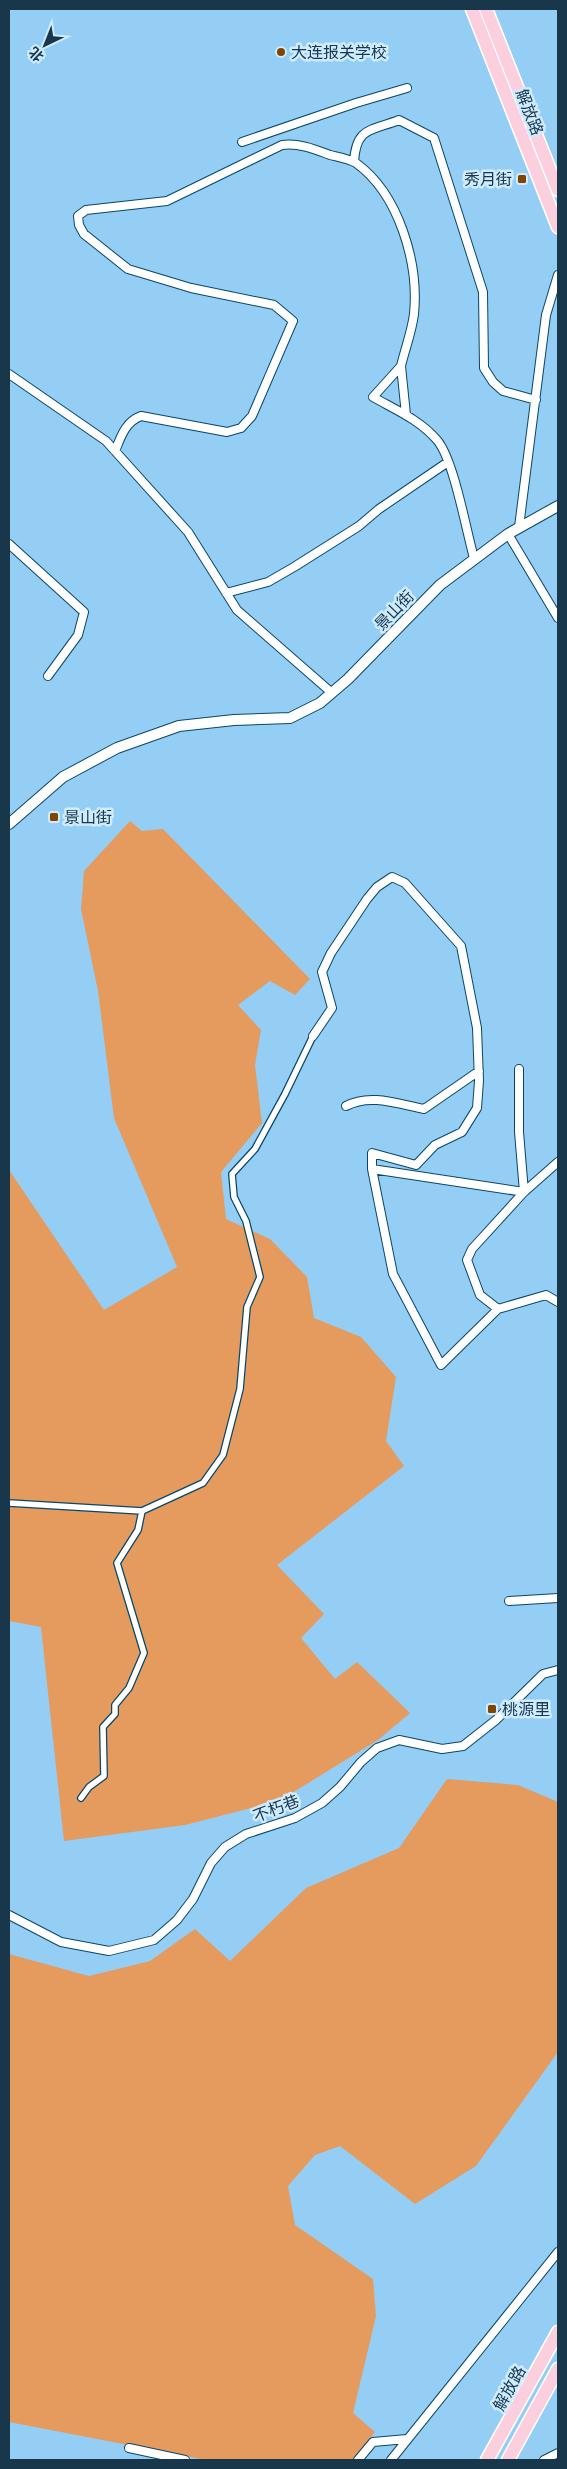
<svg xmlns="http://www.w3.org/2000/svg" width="567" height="2469" viewBox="0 0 567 2469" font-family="'Crimson Pro','Noto Sans SC',serif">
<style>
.green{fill:#e59a5e}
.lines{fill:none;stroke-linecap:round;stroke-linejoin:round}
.pedestrian-casing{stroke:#074768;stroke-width:8}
.minor-casing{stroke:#074768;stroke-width:10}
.tertiary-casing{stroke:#074768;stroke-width:12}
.primary-casing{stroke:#fff;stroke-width:15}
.pedestrian{stroke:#fff;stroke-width:5.5}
.minor{stroke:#fff;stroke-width:8}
.tertiary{stroke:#fff;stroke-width:10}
.primary{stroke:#fbcfdd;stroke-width:12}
.poi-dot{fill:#814400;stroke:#ceebff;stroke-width:2}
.labels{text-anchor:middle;stroke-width:5;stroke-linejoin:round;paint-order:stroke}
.poi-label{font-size:16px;fill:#18374b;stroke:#ceebff;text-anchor:start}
.street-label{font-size:16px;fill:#18374b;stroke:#ceebff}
</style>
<rect width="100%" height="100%" fill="#94cef5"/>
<path class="green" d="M130,821l12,10 21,-2 147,150 -15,16 -25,-14 -32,24 23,25 -6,35 7,58 -41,49 5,47 44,20 37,38 7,41 47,19 35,40 -10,64 18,25 -127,99 47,49 -23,24 34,41 22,-17 53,51 -32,27 -99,61 -94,24 -121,16 -23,-214 -32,-6v-451l95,140 73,-43 -63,-149 -16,-127 -17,-82 3,-38z
M447,1779l71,6 40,17v250l-82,114 -61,38 -75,-58 -25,9 -27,31 7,39 78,54 3,37 -23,97 22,19 -22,28h-147l-197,-38v-468l80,22 61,-15 45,-32 35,32 76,-73 93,-40z"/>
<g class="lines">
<defs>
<path id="pedestrian" d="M9,1503l133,8 61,-28 20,-28 17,-66 7,-82 13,-30 -14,-56 -12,-24 -2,-23 23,-25 30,-55 28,-58
M81,1798l8,-11 15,-11 -1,-49 12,-13v-9l14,-17 15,-35 -27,-90 21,-33 4,-19"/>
<path id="minor" d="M242,142l114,-39 51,-15
M354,162c2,-35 17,-31 45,-42l35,18 49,154 1,76 9,14 10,9 33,9
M9,374l97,67 82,91 49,78 95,83
M406,415l-5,-49 -28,31c23,13 47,23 64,43 17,20 29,90 37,118
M115,451c6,-14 10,-29 26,-35l86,16 14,-4 11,-12 41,-95 -19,-16 -83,-17 -63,-19 -44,-35 -5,-9 -1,-9 8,-6 81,-9 115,-56c18,-2 32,4 48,10 8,2 19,4 26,8 43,31 63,100 58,151 -2,17 -9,35 -13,52
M519,527l27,-212 12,-40
M508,534l50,84
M9,544l75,68 -6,23 -30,41
M226,593l42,-11 26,-15 65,-41 20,-17 69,-47
M313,1036l19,-28 -10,-36 9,-19 36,-54 10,-12 15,-10 13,6 56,63 16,82 2,53 -2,27 -15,24 -27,13 -19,20 -44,-12v16
M519,1069v63l5,60 -152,-23 21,105 48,91 57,-56 48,-14 12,7
M346,1106c24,-13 52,-2 78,3l55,-38
M498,1309l-18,-14 -13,-35 5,-11 52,-57 34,-30
M509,1601l49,-3
M9,1915l52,27 48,9 45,-11 23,-20 16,-21 18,-36 14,-16 21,-13 49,-16 27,-15 18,-16 21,-25 16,-14 22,-8 43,9 21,-3 33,-26 47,-46 15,-4
M129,2448l56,12
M358,2460l15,-18 34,-3
M391,2460l167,-208
M544,2460l14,-7"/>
<path id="tertiary" d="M9,824l54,-47 54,-29 62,-22 55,-6 56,-2 30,-15 28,-24 92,-94 68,-51 50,-28"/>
<path id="primary" d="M472,9l86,218
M486,9l72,181
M487,2460l71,-128
M508,2460l50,-91"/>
</defs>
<use href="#pedestrian" class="pedestrian-casing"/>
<use href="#minor" class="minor-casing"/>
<use href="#tertiary" class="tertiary-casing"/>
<use href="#primary" class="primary-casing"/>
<use href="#pedestrian" class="pedestrian"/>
<use href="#minor" class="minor"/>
<use href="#tertiary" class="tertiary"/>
<use href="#primary" class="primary"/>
</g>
<g class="poi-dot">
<circle cx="281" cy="52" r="5"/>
<rect x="517" y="174" width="10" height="10" rx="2.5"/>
<rect x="49" y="812" width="10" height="10" rx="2.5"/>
<rect x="487" y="1704" width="10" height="10" rx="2.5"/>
</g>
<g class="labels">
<g class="poi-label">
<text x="291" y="58">大连报关学校</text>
<text x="512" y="185" text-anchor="end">秀月街</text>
<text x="64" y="823">景山街</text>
<text x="502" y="1715">桃源里</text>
</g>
<g class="street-label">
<text transform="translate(530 112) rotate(69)" y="6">解放路</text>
<text transform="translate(394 610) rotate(-46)" y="6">景山街</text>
<text transform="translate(276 1808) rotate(-21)" y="6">不朽巷</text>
<text transform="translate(509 2388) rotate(-61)" y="6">解放路</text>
</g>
</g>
<rect width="567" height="2469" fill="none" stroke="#18374b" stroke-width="20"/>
<g transform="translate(45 45) rotate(223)" stroke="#ceebff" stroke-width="4" paint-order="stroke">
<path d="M0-4L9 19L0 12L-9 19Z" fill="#18374b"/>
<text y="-8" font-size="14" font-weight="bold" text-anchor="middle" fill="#18374b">北</text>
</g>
</svg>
